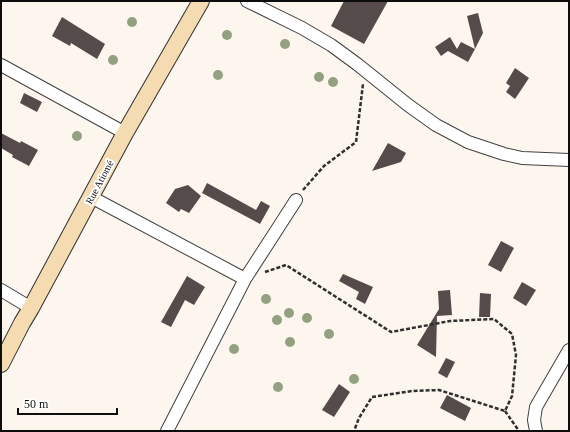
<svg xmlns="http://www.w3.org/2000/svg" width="570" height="432" viewBox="0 0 570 432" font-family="'Times New Roman',serif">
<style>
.building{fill:#544b4a}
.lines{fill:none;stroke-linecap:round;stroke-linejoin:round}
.street-casing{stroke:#404040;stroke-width:14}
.secondary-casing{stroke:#2f2f2f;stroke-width:18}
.path{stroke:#2f2f2f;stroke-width:2.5;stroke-dasharray:4 2;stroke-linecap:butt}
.street{stroke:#fff;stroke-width:12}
.secondary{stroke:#f4dbb2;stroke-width:16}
.tree{fill:#94a180}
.labels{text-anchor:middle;stroke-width:4;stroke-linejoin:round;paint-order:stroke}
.street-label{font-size:10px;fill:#0d0d0d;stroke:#fff}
</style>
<rect width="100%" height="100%" fill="#fdf6ee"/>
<path class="building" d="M344,1h44l-24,43 -33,-18z
M478,13l5,20 -8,16 -8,-33z
M62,17l43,27 -8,15 -26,-16 -1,3 -18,-10z
M450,37l7,12 4,-7 14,7 -7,13 -20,-11 -7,5 -6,-9z
M515,68l14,10 -14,21 -9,-7 4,-6 -4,-3z
M24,93l18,9 -5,10 -17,-9z
M1,133l19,10 1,-2 17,9 -9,16 -17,-9 1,-2 -12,-7z
M388,143l18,10 -5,9 -29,9z
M207,183l49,27 5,-9 9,5 -10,18 -58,-31z
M188,185l13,11 -12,17 -8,-4 -2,3 -13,-9 9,-14z
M501,241l13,7 -13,24 -13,-7z
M343,274l30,13 -8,17 -9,-5 3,-7 -20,-11z
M187,276l18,11 -11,18 -9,-5 -14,27 -10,-5z
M522,282l14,8 -10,16 -13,-8z
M450,290l2,25 -15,1 -1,41 -19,-12 22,-36 -1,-18z
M480,293l11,1 -1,23h-11z
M446,358l9,4 -8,16 -9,-5z
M339,384l11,8 -16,25 -12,-7z
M447,395l24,13 -6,13 -25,-13z"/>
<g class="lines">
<defs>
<path id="street" d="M247,1l55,27 29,17 26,19 51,41 28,20 32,17 36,12 18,4 47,2
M1,65l124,68
M91,197l154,82
M1,290l30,18
M167,431l78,-152 51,-79
M536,431l-2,-11 2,-13 33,-57"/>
<path id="secondary" d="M1,364l21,-41 9,-15 94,-175 76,-132"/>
</defs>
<use href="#street" class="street-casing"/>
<use href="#secondary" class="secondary-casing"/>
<path class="path" d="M303,190l21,-24 32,-24 7,-58
M265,272l21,-7 105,67 59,-11 44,-2 18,15 4,21 -4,41 -7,15 -66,-21 -27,1 -40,6 -13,21 -5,13
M505,411l14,20"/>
<use href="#street" class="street"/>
<use href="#secondary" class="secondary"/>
</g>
<g class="tree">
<circle cx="132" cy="22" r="5"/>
<circle cx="227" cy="35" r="5"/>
<circle cx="285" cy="44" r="5"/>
<circle cx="113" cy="60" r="5"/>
<circle cx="218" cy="75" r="5"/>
<circle cx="319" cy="77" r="5"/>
<circle cx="333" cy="82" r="5"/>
<circle cx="77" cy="136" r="5"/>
<circle cx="266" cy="299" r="5"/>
<circle cx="289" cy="313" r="5"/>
<circle cx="307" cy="318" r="5"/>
<circle cx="277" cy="320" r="5"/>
<circle cx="329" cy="334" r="5"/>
<circle cx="290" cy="342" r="5"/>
<circle cx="234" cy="349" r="5"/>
<circle cx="354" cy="379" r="5"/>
<circle cx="278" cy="387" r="5"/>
</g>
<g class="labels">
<g class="street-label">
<text transform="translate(99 182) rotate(-62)" y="4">Rue Atiomé</text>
</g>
</g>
<rect width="570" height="432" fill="none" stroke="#0d0d0d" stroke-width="4"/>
<path d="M18 408v6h99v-6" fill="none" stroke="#0d0d0d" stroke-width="2"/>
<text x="24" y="408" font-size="12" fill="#0d0d0d" stroke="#ffffff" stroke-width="3" paint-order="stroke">50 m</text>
</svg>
